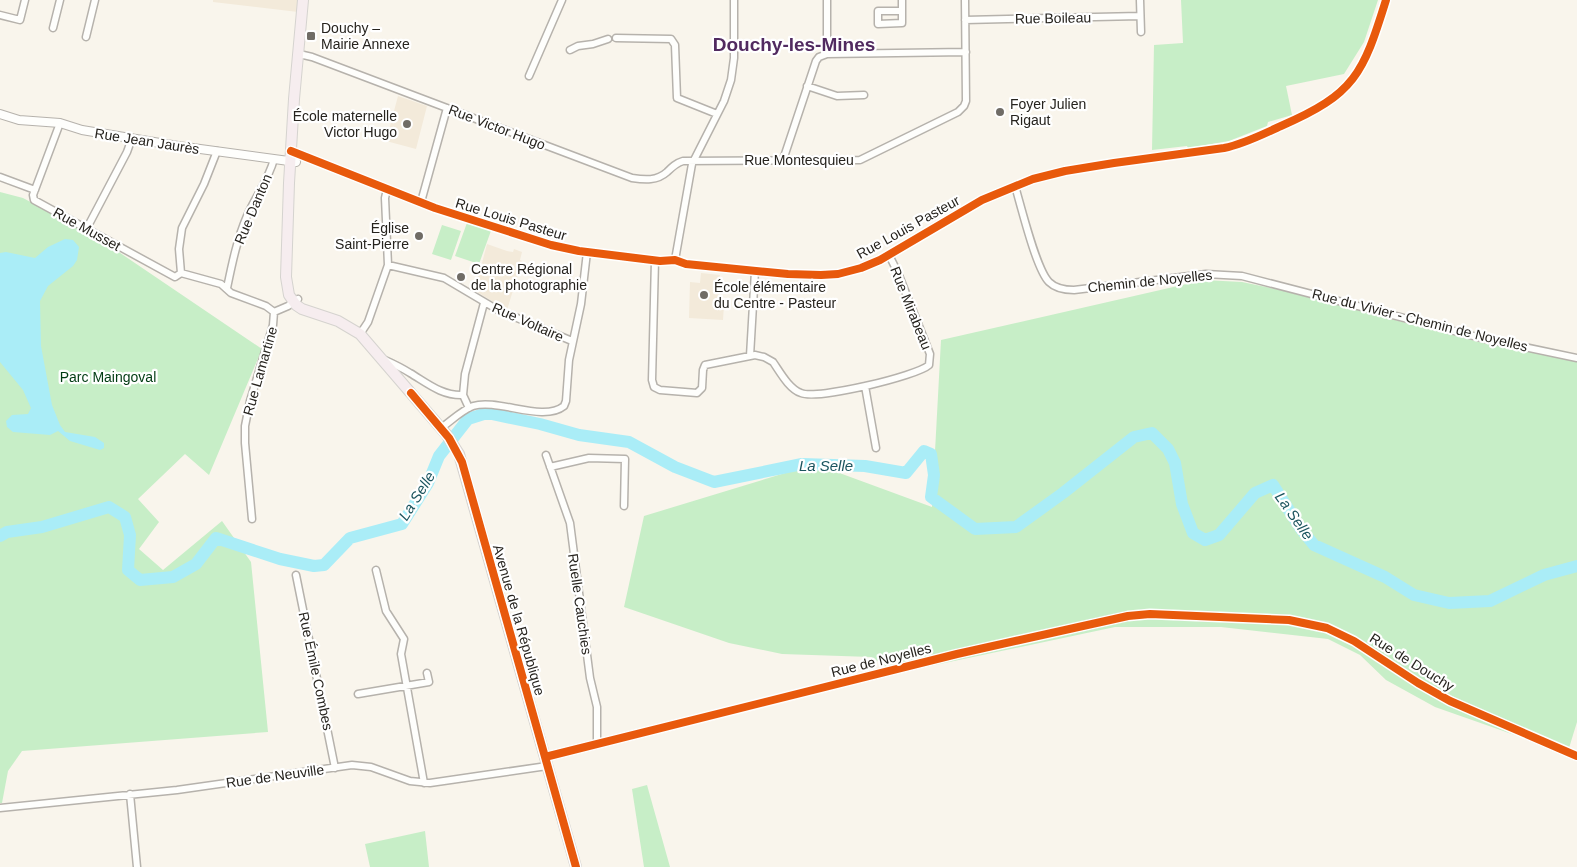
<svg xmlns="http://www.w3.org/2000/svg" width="1577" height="867" viewBox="0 0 1577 867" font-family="Arial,sans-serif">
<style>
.built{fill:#f3eada}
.green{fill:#c7eec7}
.water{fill:#aaedf7}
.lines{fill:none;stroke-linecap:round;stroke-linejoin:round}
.river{stroke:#aaedf7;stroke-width:12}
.minor-casing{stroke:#b6b2ac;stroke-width:9}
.tertiary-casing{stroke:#b6b2ac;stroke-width:10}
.primary-casing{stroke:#d5d3cf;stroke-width:12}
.minor{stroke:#fefefc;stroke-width:6}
.tertiary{stroke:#fefefc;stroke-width:8}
.primary{stroke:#f6edef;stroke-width:10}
.cycleway-casing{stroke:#fff;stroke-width:11}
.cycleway{stroke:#e8590c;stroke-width:8}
.poi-dot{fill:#706c66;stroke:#fff;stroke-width:2}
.labels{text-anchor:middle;stroke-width:4.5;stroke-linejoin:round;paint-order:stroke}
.street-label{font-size:14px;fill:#26231e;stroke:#fff}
.poi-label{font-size:14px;fill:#26231e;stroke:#fff;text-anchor:start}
.park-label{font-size:14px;fill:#003b12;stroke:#fff}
.water-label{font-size:15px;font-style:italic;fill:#1b545e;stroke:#fff}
.district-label{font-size:19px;font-weight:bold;fill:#512a60;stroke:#fff}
</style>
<rect width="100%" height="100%" fill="#f9f5ec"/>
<path class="built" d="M213,0h85v12l-85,-10z
M398,96l29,10 -11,43 -30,-8z
M487,244l20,7 6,1 1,-3 8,3 -2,8 2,1 -15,49 -35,-21 11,-25 -1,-1z
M701,273l19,2 -1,29 5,1 -1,15 -34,-2 1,-36 10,1z"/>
<path class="green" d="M1181,0h197l-14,42 -20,32 -58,12 6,29 -24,7 -1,4 -38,15 -41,7 -1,-2 -35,4 2,-105 29,-2z
M0,192l23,6 75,40 164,111 -53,126 -24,-21 -47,45 21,23 -20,27 24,21 59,-49 29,41 17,170 -246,19 -14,20 -6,32h-2z
M468,220l24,8 -13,36 -24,-8z
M442,225l19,6 -10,29 -19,-6z
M1204,280l38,2 38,8 203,53 58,10 36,2v367l-8,26 -39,-17 -4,8 -91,-32 -49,-27 -26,-25 -32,-16 -107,-12h-106l-218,46 -26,-16 -89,-3 -53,-11 -105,-36 20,-91 171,-52 117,43 9,-167z
M647,785l23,82h-26l-12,-78z
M425,831l4,36h-59l-5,-23z"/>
<path class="water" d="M65,239l8,1 6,7 -2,13 -4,6 -25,20 -8,15 1,45 11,59 8,20 5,7 30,5 9,6v5l-4,2 -30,-9 -12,-10 -8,4 -37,-3 -6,-5 -1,-6 6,-6 16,-1 3,-6 -8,-18 -23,-28v-109l6,-1 29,6 13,-11z"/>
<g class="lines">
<path class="river" d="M0,536l7,-4 35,-5 67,-20 16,10 5,18 -2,35 12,10 33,-3 23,-13 20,-26 64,21 34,7 10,-1 26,-27 52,-14 26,-41 11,-27 29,-37 19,-6 53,11 39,11 50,7 46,25 39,15 88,-18 63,2 41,7 18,-22 7,3 3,21 -3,22 44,32 41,-2 47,-34 71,-56 18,-4 16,16 7,14 7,41 11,29 12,7 14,-5 36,-42 18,-8 28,44 13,16 71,32 29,18 35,8 41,-2 54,-26 33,-9"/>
<defs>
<path id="minor" d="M902,0v23l-24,1v-13h24
M1140,0l1,32
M0,15l20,5 5,-20
M965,20l175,-4
M53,28l7,-28
M86,37l9,-37
M616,38l55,1 4,6 2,53 40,16
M570,50l8,-4 15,-2 15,-5
M299,54l13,3 320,121c13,2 25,3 35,-6 5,-5 9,-9 16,-11l177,-1 98,-48 6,-6 2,-5 -1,-101
M827,54v-54
M529,76l33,-76
M807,86l30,10 27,-1
M60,123l-27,72 1,5 141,77 6,-4
M291,151l144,57 116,37 28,6 81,10 15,-1 11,4 102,10 33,1 17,-1 23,-6 19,-8 102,-60 51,-21 32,-8 49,-8 110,-15c20,-4 39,-14 57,-22 74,-32 82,-52 105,-126
M783,160l33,-99 3,-4 8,-3 139,-2
M0,177l35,13
M1015,186c6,20 21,83 34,96 7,7 16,8 25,8l132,-16 36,2 239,62 96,20
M421,202l26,-94
M87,228l40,-76 5,-14
M655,260l-3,120 2,7 6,3 37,3 5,-5 1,-18 2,-5 50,-10 9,2 9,5c7,10 16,27 28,31 16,7 116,-17 128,-28l1,-11 -32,-81 -9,-18
M675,260l17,-96 32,-63 7,-21 3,-22v-58
M388,265l56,13 54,32 74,31
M181,273l-2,-24 3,-21 22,-44 13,-33
M181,273l40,11 10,9 35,13 8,6
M227,288c5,-24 10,-49 20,-72 8,-19 22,-37 27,-57
M360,334l8,-12 20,-57 -3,-67 2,-9
M750,356l5,-85
M385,360c9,4 17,8 25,13 17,10 32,23 53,22
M865,386l11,62
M469,408l-6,-13 2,-21 19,-71
M441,428c10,-7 21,-18 32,-22 25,-8 70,17 91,0l2,-5 3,-41 12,-56 6,-52
M546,455l24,68 20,155 7,29v37
M550,467l39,-9 36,1 -1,47
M252,519l-7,-76v-17l5,-25 23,-76 1,-13 14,-6 10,-7
M376,570l10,41 18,28 -3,15 23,129
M296,575l39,193
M358,694l71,-12 -2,-9
M130,794l7,73
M0,808l177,-18 175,-25 19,2 39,14 20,2 117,-17"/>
<path id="tertiary" d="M0,114l19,6 41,3 22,7 96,16 118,16
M545,757l412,-103 171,-38 22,-2 139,6 38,8 27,13 64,42 32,18 127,55"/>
<path id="primary" d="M303,0l-9,99 -5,84 -3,94 3,18 7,10 6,4 36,12 22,13 86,100 13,20 117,413"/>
</defs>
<use href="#minor" class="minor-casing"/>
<use href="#tertiary" class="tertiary-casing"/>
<use href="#primary" class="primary-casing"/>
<use href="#minor" class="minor"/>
<use href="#tertiary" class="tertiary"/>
<use href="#primary" class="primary"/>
<defs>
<path id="cycleway" d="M291,151l144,57 116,37 28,6 81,10 15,-1 11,4 102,10 33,1 17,-1 23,-6 19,-8 102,-60 51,-21 32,-8 49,-8 110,-15c20,-4 39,-14 57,-22 74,-32 82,-52 105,-126
M411,393l38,45 13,24 114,405
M545,757l412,-103 171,-38 22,-2 139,6 38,8 27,13 64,42 32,18 127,55"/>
</defs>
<use href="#cycleway" class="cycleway-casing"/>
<use href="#cycleway" class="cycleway"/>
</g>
<g class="poi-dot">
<rect x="306" y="31" width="10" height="10" rx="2.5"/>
<circle cx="1000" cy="112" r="5"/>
<circle cx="407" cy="124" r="5"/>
<circle cx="419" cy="236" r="5"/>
<circle cx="461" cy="277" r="5"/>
<circle cx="704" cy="295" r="5"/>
</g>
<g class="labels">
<g class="street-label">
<text transform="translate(1053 18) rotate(-1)" y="5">Rue Boileau</text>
<text transform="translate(497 127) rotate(21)" y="5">Rue Victor Hugo</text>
<text transform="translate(147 141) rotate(9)" y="5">Rue Jean Jaurès</text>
<text x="799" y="165">Rue Montesquieu</text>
<text transform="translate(253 209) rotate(-67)" y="5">Rue Danton</text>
<text transform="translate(511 219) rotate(17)" y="5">Rue Louis Pasteur</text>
<text transform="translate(908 227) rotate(-29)" y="5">Rue Louis Pasteur</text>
<text transform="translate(87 229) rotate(29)" y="5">Rue Musset</text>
<text transform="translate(1150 281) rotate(-6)" y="5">Chemin de Noyelles</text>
<text transform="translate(911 308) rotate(68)" y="5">Rue Mirabeau</text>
<text transform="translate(1420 320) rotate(14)" y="5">Rue du Vivier - Chemin de Noyelles</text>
<text transform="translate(528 322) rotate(24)" y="5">Rue Voltaire</text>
<text transform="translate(260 371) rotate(-74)" y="5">Rue Lamartine</text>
<text transform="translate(580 604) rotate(82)" y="5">Ruelle Cauchies</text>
<text transform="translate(519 620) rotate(74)" y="5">Avenue de la République</text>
<text transform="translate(881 660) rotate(-14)" y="5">Rue de Noyelles</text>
<text transform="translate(1412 662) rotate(32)" y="5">Rue de Douchy</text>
<text transform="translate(316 671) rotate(78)" y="5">Rue Émile Combes</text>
<text transform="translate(275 776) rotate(-8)" y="5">Rue de Neuville</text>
</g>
<g class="poi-label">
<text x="321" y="33">Douchy –<tspan x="321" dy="16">Mairie Annexe</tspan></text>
<text x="1010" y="109">Foyer Julien<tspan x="1010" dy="16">Rigaut</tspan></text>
<text x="397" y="121" text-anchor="end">École maternelle<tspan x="397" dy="16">Victor Hugo</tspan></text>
<text x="409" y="233" text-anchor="end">Église<tspan x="409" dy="16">Saint-Pierre</tspan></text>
<text x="471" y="274">Centre Régional<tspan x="471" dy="16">de la photographie</tspan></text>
<text x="714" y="292">École élémentaire<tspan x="714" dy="16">du Centre - Pasteur</tspan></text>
</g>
<g class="park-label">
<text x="108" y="382">Parc Maingoval</text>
</g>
<g class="water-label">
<text x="826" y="471">La Selle</text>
<text transform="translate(417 496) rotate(-58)" y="5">La Selle</text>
<text transform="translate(1294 516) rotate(55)" y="5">La Selle</text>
</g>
<g class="district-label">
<text x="794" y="51">Douchy-les-Mines</text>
</g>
</g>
</svg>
